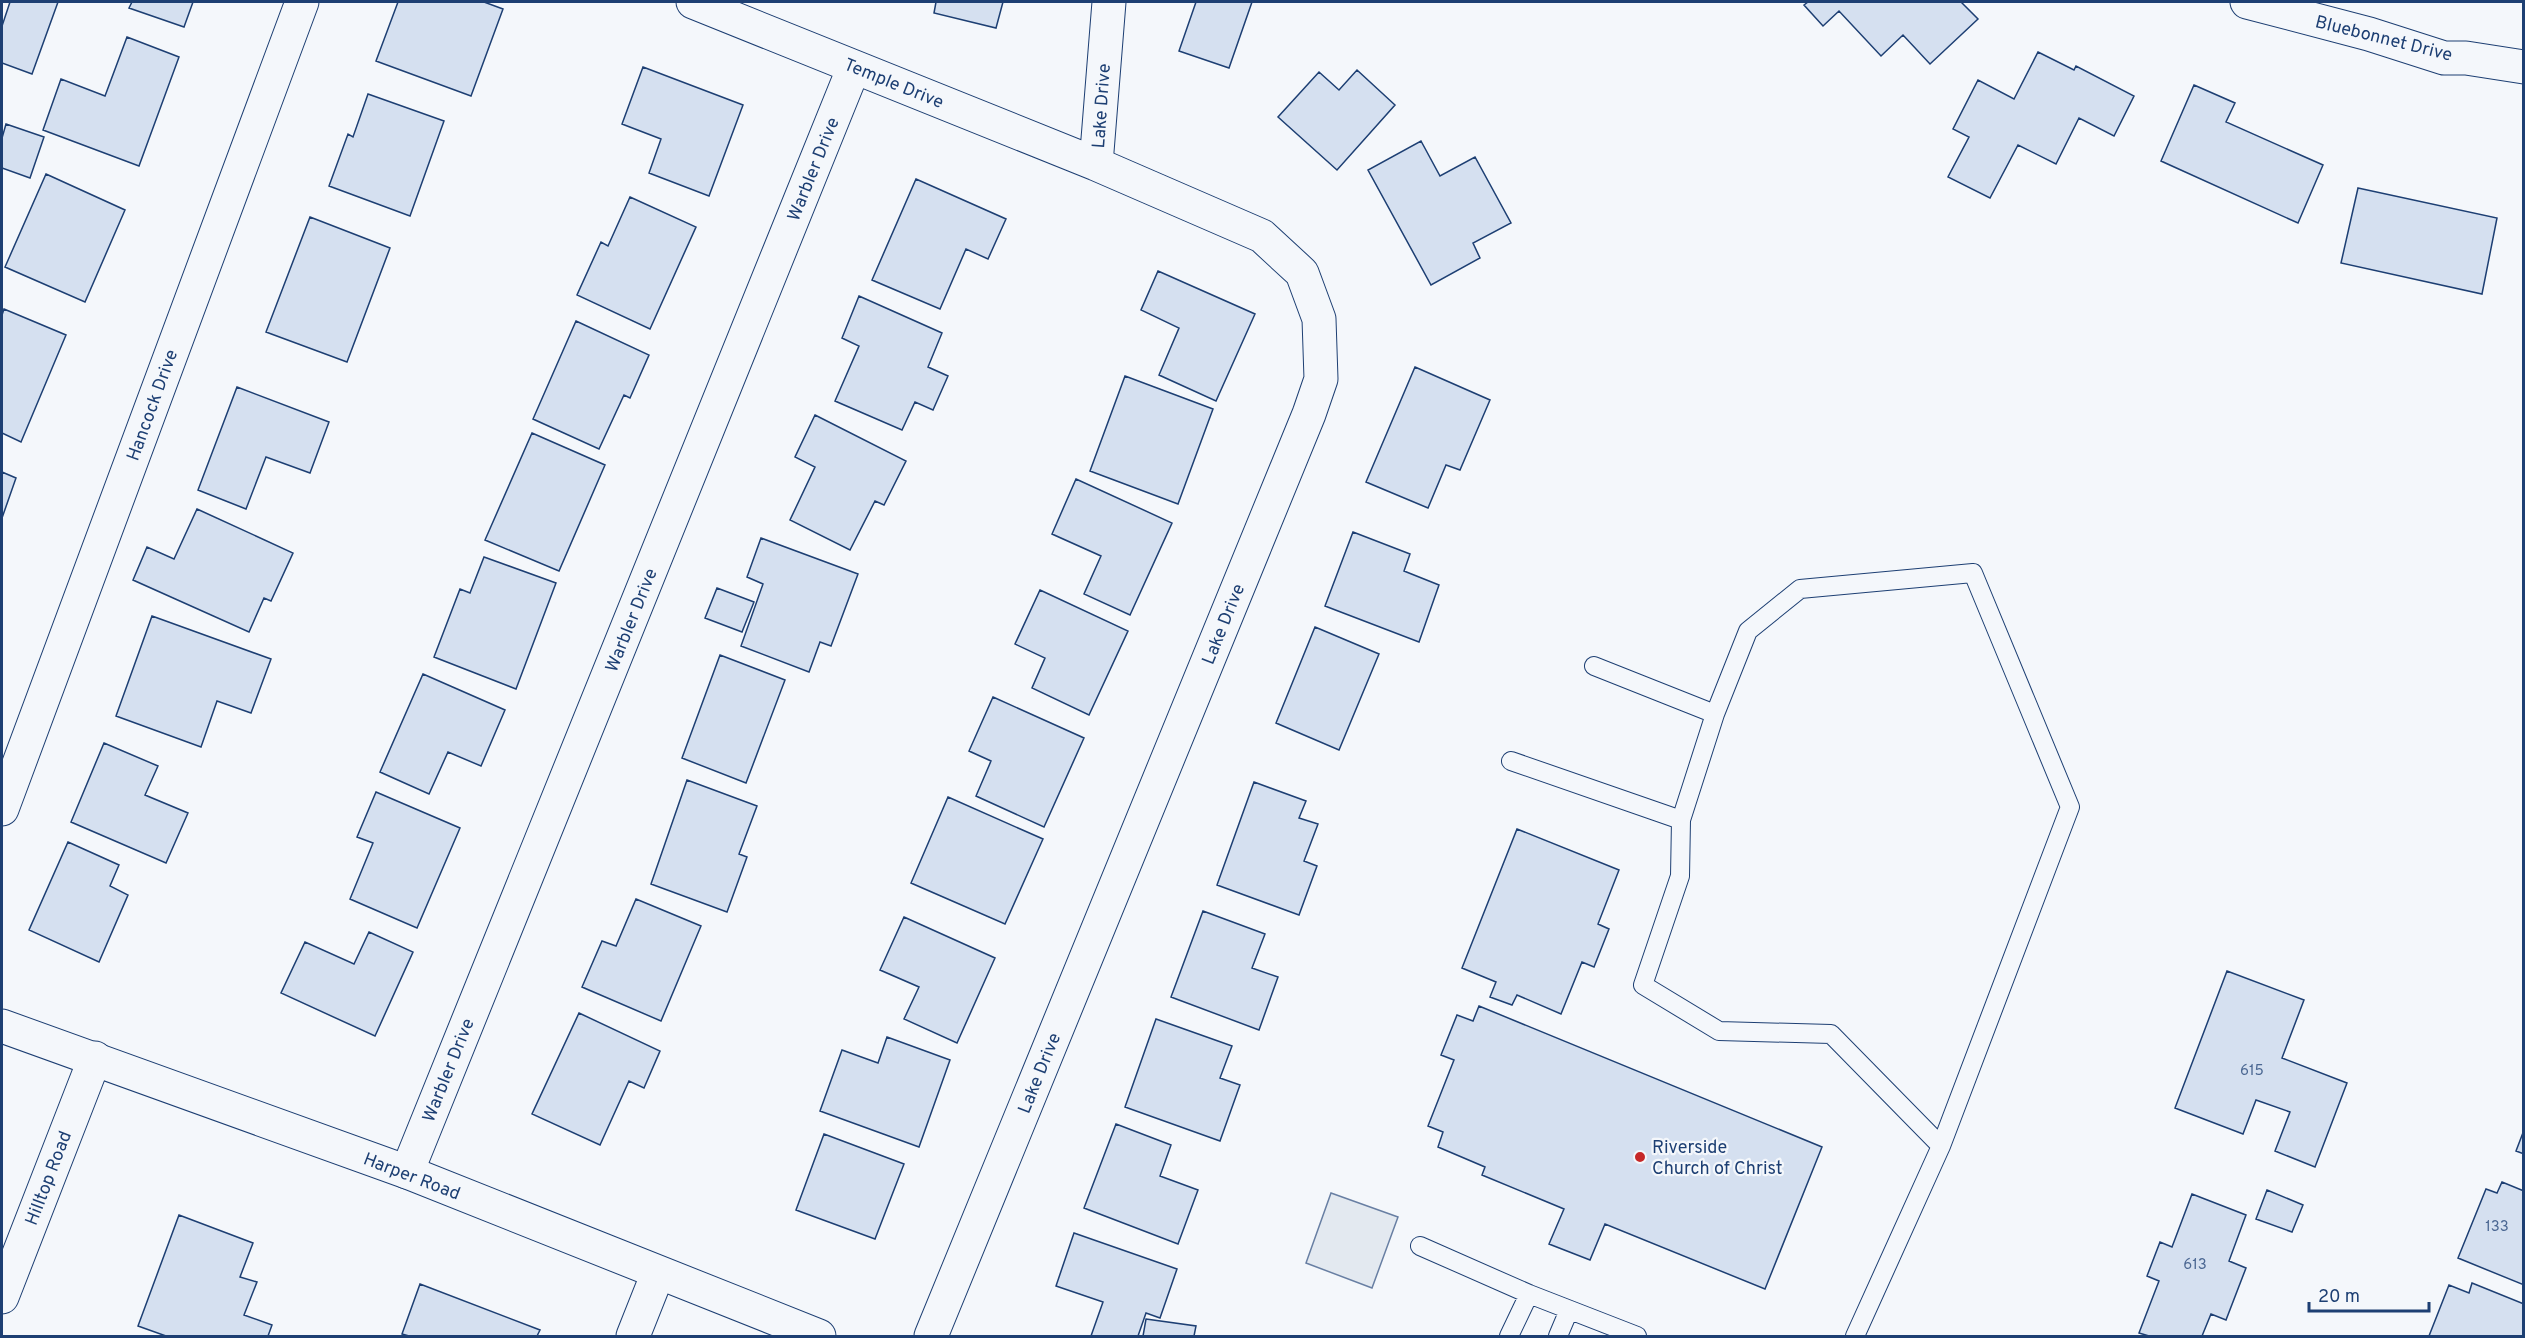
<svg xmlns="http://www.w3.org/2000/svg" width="2525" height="1338" viewBox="0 0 2525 1338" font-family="Overpass,sans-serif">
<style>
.green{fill:#e3e9f0;stroke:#687fa3;stroke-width:1.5}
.building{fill:#d5e0f0;stroke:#1d3f73;stroke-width:1.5}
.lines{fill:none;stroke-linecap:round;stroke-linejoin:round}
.service-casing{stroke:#1d3f73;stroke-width:20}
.minor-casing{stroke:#1d3f73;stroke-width:35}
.secondary-casing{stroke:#1d3f73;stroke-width:35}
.service{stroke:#f4f7fb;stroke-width:18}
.minor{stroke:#f4f7fb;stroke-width:33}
.secondary{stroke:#f4f7fb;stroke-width:33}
.poi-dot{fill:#c62828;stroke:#f4f7fb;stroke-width:2}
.labels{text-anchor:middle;stroke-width:4.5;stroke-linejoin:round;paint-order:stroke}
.number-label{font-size:15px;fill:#4b6792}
.street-label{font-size:18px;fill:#1d3f73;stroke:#f4f7fb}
.poi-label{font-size:18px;fill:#1d3f73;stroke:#f4f7fb;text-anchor:start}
</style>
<rect width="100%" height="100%" fill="#f4f7fb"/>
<path class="green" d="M1331,1193l67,24 -26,71 -66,-25z"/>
<path class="building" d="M10,2h48l-26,72 -30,-11v-37z
M132,2h61l-9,25 -55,-19z
M398,2h86l19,7 -32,87 -95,-35z
M936,2h67l-7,26 -62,-15z
M1196,2h56l-23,66 -50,-17z
M1808,2h153l17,17 -48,45 -27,-29 -22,21 -42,-45 -16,15 -19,-21z
M127,37l52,20 -40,109 -96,-36 18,-51 44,17z
M2038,52l36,18 2,-4 58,30 -20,40 -35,-18 -23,46 -38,-19 -28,53 -42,-21 21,-40 -16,-8 25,-49 36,19z
M643,67l100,38 -34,91 -60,-23 12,-34 -39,-15z
M1357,70l38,35 -58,65 -59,-53 41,-45 20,18z
M2194,85l41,18 -9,19 97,43 -25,58 -137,-62z
M368,94l76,27 -34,95 -81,-30 19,-52 5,3z
M6,124l38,13 -14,41 -28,-10v-30z
M1421,141l19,35 35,-19 36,66 -38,20 7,15 -49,27 -63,-115z
M46,174l79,36 -40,92 -80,-35z
M916,179l90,40 -18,40 -22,-10 -26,60 -68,-29z
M2358,188l139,30 -15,76 -141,-31z
M630,197l66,30 -46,102 -73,-34 24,-53 7,4z
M310,217l80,31 -43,114 -81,-30z
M1158,271l97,43 -39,87 -57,-26 20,-47 -38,-18z
M859,296l83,37 -14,34 20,9 -15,34 -18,-8 -13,28 -67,-29 24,-55 -17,-8z
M4,309l62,26 -45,107 -19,-9v-118z
M576,321l73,34 -19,43 -6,-3 -25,54 -66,-30z
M1415,367l75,33 -30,70 -14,-5 -18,43 -62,-26z
M1125,376l88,33 -35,95 -88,-33z
M237,387l92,35 -19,51 -44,-16 -20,52 -48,-19z
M815,415l91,46 -22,44 -9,-4 -25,49 -60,-30 25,-53 -20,-10z
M532,433l73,32 -46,106 -74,-31z
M2,472l14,6 -14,40z
M1076,479l96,44 -42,92 -46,-21 17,-38 -49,-22z
M197,509l96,44 -22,48 -7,-3 -15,34 -116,-52 14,-33 27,12z
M1353,532l57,22 -6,17 35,14 -20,57 -94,-36z
M761,538l97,36 -27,72 -11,-4 -11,30 -68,-26 22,-62 -16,-7z
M484,557l72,26 -40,106 -82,-32 26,-68 10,4z
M717,588l37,14 -12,30 -37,-14z
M1040,590l88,41 -39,84 -57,-27 13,-30 -30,-14z
M152,616l119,43 -20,54 -34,-12 -16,46 -85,-31z
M1315,627l64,27 -40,96 -63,-27z
M720,655l65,25 -39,103 -64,-25z
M423,674l82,36 -24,56 -33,-14 -19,42 -49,-22z
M993,697l91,41 -40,89 -68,-31 15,-35 -22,-10z
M104,743l54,23 -13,29 43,18 -22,50 -95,-41z
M687,780l70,26 -18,48 8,3 -20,55 -76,-28z
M1254,782l52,19 -7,17 19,6 -14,37 13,5 -18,49 -82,-30z
M376,792l84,36 -43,100 -67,-29 23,-56 -16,-6z
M948,797l95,42 -38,85 -94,-41z
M1517,829l102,41 -21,54 11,5 -15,38 -12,-5 -21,52 -44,-19 -5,10 -22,-8 6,-15 -34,-14z
M68,842l51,23 -9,21 18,9 -29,67 -70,-32z
M636,899l65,27 -40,95 -79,-34 20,-46 14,5z
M1203,911l62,23 -13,34 26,9 -19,53 -88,-33z
M904,917l91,41 -38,85 -53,-24 15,-32 -39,-17z
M369,932l44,20 -38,84 -94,-43 24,-51 49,22z
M2227,971l77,29 -22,58 65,25 -32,84 -40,-16 15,-39 -34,-12 -13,34 -68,-26z
M1479,1006l343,141 -57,142 -160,-65 -15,36 -41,-16 15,-35 -82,-34 3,-8 -47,-20 5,-15 -15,-6 26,-66 -13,-5 16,-40 16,6z
M579,1013l81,38 -16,37 -15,-7 -29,64 -68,-31z
M1156,1019l76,27 -12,32 20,7 -20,56 -95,-34z
M887,1037l63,23 -31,87 -99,-36 22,-61 36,13z
M1116,1124l55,21 -11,31 38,14 -20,54 -94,-36z
M2524,1130v24l-8,-3z
M824,1134l80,30 -29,75 -79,-29z
M2502,1182l22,9v94l-66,-27 28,-69 11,4z
M2267,1190l36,15 -11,27 -36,-13z
M2192,1194l54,21 -17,46 17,7 -20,52 -15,-6 -9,22h-53l-10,-3 20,-52 -12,-5 13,-34 12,5z
M179,1215l74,28 -13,34 17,5 -13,33 28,10 -4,11h-102l-28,-10z
M1074,1233l103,36 -17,49 -14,-5 -8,23h-47l12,-34 -47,-16z
M2472,1283l52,21v32h-95l20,-51 20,8z
M420,1284l120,46 -3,6h-128l-7,-2z
M1146,1319l50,7 -2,10h-51z"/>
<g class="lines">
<defs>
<path id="service" d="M1594,666l121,48
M1511,761l170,59
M1420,1246l109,48 108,42
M1509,1336l20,-42
M1558,1336l11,-26
M1855,1336l86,-190 129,-339 -97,-234 -173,16 -52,42 -33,83 -34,106 -1,56 -37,109 76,46 112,3 110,112"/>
<path id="minor" d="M693,2l403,162
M2247,2l122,32 75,24h22l58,9
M2,809l300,-807
M407,1172l447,-1105
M2,1297l93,-239
M633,1336l25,-63
M931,1336l378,-922 12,-35 -2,-60 -17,-46 -40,-37 -166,-72 13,-162"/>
<path id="secondary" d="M2,1026l405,146 412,164"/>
</defs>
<use href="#service" class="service-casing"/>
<use href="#minor" class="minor-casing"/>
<use href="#secondary" class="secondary-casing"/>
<use href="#service" class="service"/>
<use href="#minor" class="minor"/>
<use href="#secondary" class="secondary"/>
</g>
<circle class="poi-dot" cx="1640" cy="1157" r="6"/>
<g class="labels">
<g class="number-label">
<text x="2252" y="1075">615</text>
<text x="2497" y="1231">133</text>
<text x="2195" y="1269">613</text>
</g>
<g class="street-label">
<text transform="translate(2384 38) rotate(14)" y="6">Bluebonnet Drive</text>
<text transform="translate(894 83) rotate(22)" y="6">Temple Drive</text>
<text transform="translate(1101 106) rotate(-86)" y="6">Lake Drive</text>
<text transform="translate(813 169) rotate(-68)" y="6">Warbler Drive</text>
<text transform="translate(152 405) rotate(-70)" y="6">Hancock Drive</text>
<text transform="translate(631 620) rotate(-68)" y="6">Warbler Drive</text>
<text transform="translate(1223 624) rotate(-68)" y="6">Lake Drive</text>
<text transform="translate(448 1070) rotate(-68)" y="6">Warbler Drive</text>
<text transform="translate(1039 1073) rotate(-68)" y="6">Lake Drive</text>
<text transform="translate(412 1176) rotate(21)" y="6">Harper Road</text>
<text transform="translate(48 1178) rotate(-69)" y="6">Hilltop Road</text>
</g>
<g class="poi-label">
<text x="1652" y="1153">Riverside<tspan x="1652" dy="21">Church of Christ</tspan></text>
</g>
</g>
<rect width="2525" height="1338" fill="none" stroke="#1d3f73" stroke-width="6"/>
<path d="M2309 1302v9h120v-9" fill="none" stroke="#1d3f73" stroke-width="3"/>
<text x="2318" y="1302" font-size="18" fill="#1d3f73" stroke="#f4f7fb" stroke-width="4.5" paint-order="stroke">20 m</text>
</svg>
